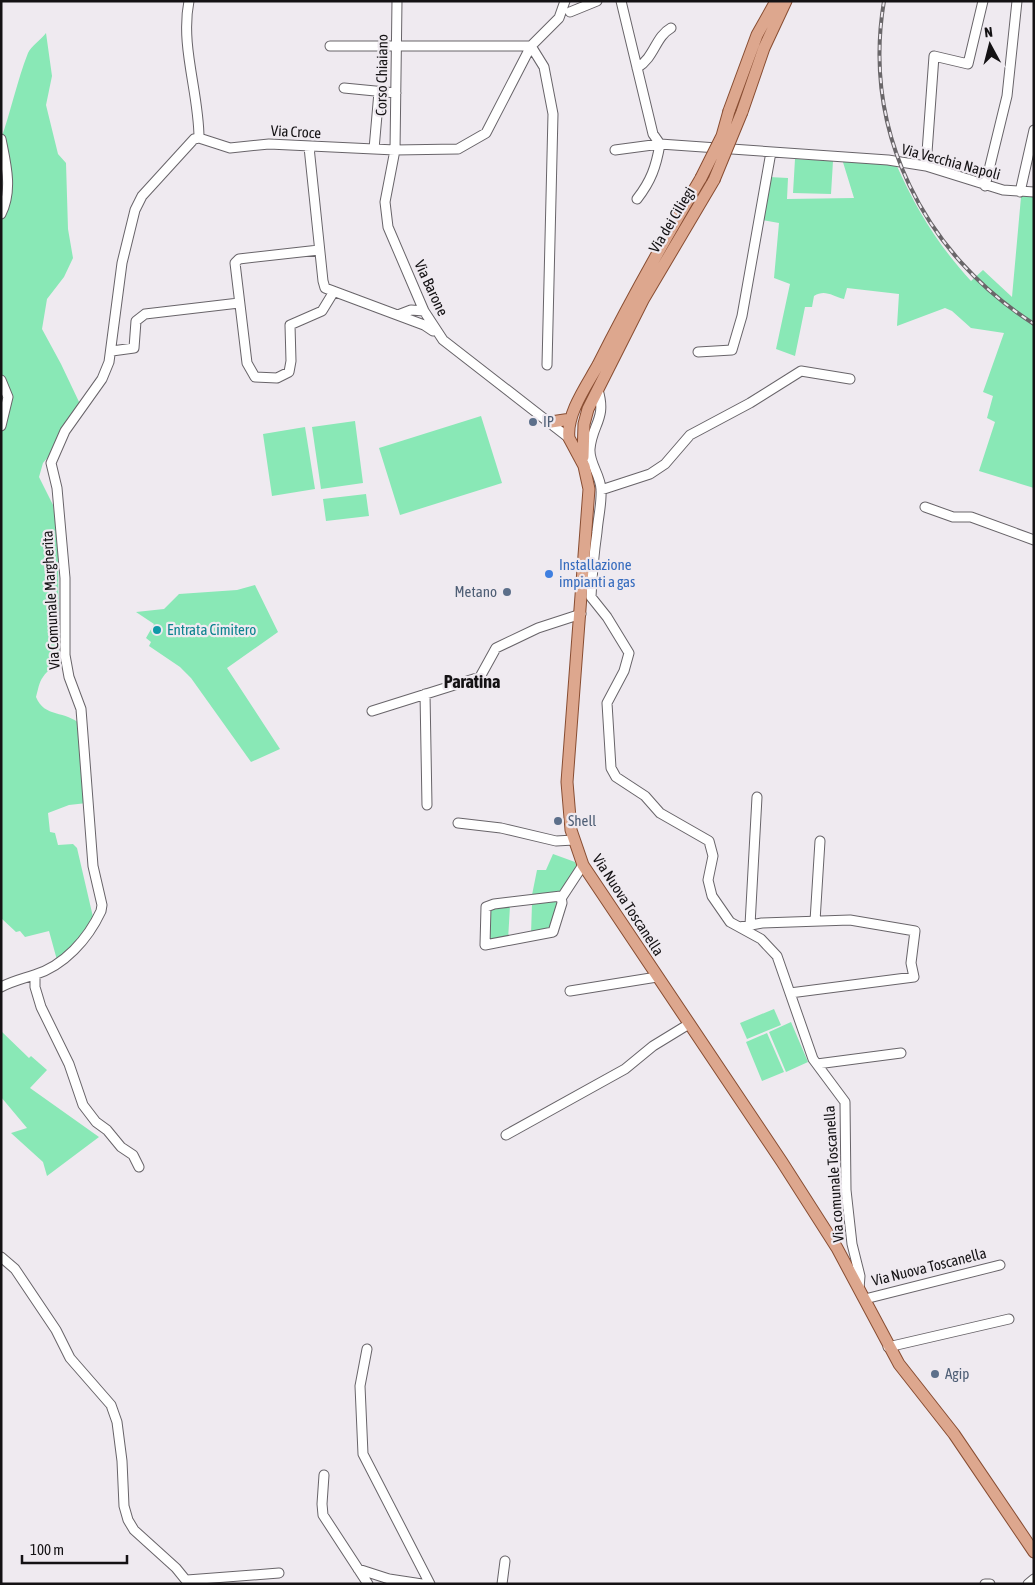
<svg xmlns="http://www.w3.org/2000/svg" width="1035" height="1585" viewBox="0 0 1035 1585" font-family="'Asap Condensed',sans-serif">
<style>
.green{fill:#89e8b6}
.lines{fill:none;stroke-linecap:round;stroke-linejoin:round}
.minor-casing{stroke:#686469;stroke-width:11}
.major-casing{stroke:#884d32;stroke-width:13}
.minor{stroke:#fff;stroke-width:9}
.major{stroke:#dda78e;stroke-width:11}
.rail-casing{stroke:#696669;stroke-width:4}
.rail{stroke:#efeaf0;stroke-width:2;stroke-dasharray:5.5;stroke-linecap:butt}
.major-bridge-casing{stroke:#884d32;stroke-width:13;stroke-linecap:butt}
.major-bridge{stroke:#dda78e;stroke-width:11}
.service-dot{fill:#5c6f8a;stroke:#efeaf0;stroke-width:2}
.shop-dot{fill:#3f7fe0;stroke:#efeaf0;stroke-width:2}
.culture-dot{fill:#0f9aa8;stroke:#efeaf0;stroke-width:2}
.labels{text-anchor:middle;stroke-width:4.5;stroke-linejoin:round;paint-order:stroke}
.street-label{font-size:15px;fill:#141214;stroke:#efeaf0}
.service-label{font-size:15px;fill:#4e5e75;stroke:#efeaf0;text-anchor:start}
.shop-label{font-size:15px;fill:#366cbe;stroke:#efeaf0;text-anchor:start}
.culture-label{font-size:15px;fill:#0d838f;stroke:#efeaf0;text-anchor:start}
.quarter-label{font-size:18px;font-weight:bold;fill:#141214;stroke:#efeaf0}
</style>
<rect width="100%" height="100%" fill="#efeaf0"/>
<path class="green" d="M46,33l6,43 -6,29 12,49 8,9 2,66 5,29 -9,19 -17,22 -5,30 19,35 19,40 -17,24 -14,28 -6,7 -4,14 14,28 5,34 1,119c-4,10 -11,11 -16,19 -4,5 -5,13 -7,20 8,21 30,13 45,28l6,78 -18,2 -21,8 2,19 5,1 3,12 15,-1 4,4 16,69c-4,16 -23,35 -36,43l-8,-29 -24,6 -5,-6 -4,1 -15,-14v-779c10,-28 16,-58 27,-86 3,-7 13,-13 18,-20z
M795,159l38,2 -2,33 -38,-1z
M842,159l54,5c20,45 42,81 75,117l12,-11 29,27 9,-100 1,-3h12v294l-55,-17 16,-49 -8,-4 6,-22 -10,-4 21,-59 -33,-5 -19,-17 -7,-3 -48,18 2,-32 -52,-6 -3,11c-12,-3 -19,-10 -30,-3l-2,11h-7l-10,49 -19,-7 14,-65 -16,-6 5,-55 -17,-3 7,-43 19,1 -1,21 67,-1z
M481,416l21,67 -102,32 -21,-67z
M355,421l8,62 -42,6 -9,-62z
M305,427l10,62 -43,7 -9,-62z
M366,494l3,22 -43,5 -3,-22z
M255,585l23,47 -51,36 53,81 -29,13 -60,-84 -11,-11 -31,-21 2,-4 -5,-4 8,-14 -18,-12 28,-3 15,-15 58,-4z
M553,854l22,8 2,5 -15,25 -30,3 5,-25h9z
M561,901l-8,28 -22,5 1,-30z
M510,906l-2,34 -19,4v-35z
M774,1009l7,16 -34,14 -7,-16z
M791,1022l17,40 -22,10 -17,-40z
M1,1031l28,27 2,-2 16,14 -17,18 69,49 -52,39 -4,-14 -32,-29 16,-5 -26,-31z
M767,1033l17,39 -22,9 -16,-39z"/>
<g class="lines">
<defs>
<path id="minor" d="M189,1c-9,45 10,92 10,137
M397,1l-2,149 -10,52 3,25 36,84 19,29 126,98
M621,1l32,133 7,10c-4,23 -9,37 -23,55
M570,12l27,-11
M330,46h201l13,21 9,47 -6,251
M637,68c18,-11 18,-31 34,-40
M344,88l52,5
M199,138l31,10 39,-4 126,6 63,-1 28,-16 45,-87 28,-28 6,-17
M1,139c5,25 12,51 0,75
M309,147l14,134 2,7 99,37 9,6
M374,149l5,-57
M615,150l45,-6 228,16 38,6 77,24 31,2
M926,166l8,-110 34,8 15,-63
M985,186l22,-90 10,-95
M1020,192l14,-62
M319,250l-80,9 -4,4 12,100 8,14 22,1 12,-6 2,-11 -1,-36 32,-14 11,-18
M398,315l13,-5 13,1
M112,351l22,-3 2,-27 9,-7 94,-11
M698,352l34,-2 10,-34 29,-164
M1,380l7,17 -7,29
M598,390c9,29 -6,34 -8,59 -1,14 10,25 11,40 1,14 -3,29 -4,43 -3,21 -5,43 -6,65l16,20 22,36 -5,18 -17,32 4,65 5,9 29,19 15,17 49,28 4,15 -5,24 4,16 18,26 31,17 16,17 36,103 32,43 1,88 6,54 8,32 -1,13
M601,490l49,-16 15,-10 25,-29 60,-32 51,-32 49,8
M925,507l28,10h18l63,23
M425,694l2,111
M372,711l108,-34 16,-29 42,-20 43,-14
M458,823l43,5 55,13 18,-1
M561,896l1,7 -9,29 -68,13 1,-38 8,-3z
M562,897l21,-32
M815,921l5,-80
M750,925l7,-128
M740,927l22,-4 88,-3 65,11 -4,32 3,14 -124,16
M35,975v12l6,20 28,57 14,41 13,17 11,8 14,17 12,8 6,12
M1,987c12,-6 21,-8 33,-12 30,-9 54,-36 67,-64l1,-6 -9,-39 -12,-157 -12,-32 -4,-22v-77l-8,-90 -6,-25 14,-32 37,-52 7,-17 13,-99 13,-53 7,-14 52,-57 5,-1
M570,991l87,-14
M817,1064l84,-11
M506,1135l119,-66 28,-23 36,-22
M1,1257l14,12 41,61 14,28 41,47 6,17 5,39 2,45 4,14 6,10 42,38 13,16
M865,1299l135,-34
M888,1347l121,-28
M367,1349l-7,37 3,68 67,130
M324,1475l-2,29 1,11 45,69
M358,1569l31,10 33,5
M187,1580l92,-7
M502,1584l3,-23
M985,1584h5
M1028,1584l6,-5"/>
<path id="major" d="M729,111l28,-76 19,-34
M742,112l22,-64 22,-47
M551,422l20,-3
M569,438l15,28 5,23 -22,293 4,48 12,35 199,297 55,86 62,116 55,70 80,118
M569,438c-3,-24 18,-53 29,-73 32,-64 67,-126 103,-187
M583,457l1,-33 4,-15 55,-109 71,-120"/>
</defs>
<use href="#minor" class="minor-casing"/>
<use href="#major" class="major-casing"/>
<use href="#minor" class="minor"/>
<use href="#major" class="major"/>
<defs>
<path id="rail" d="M884,1c-22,131 40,253 150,323"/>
</defs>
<use href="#rail" class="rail-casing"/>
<use href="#rail" class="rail"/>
<defs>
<path id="major-bridge" d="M701,178l21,-42 7,-25
M714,180l28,-68"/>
</defs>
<use href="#major-bridge" class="major-bridge-casing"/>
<use href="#major-bridge" class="major-bridge"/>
</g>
<g class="service-dot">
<circle cx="533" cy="422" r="5"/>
<circle cx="507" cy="592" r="5"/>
<circle cx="558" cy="821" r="5"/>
<circle cx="935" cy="1374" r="5"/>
</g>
<circle class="shop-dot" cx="549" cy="574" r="5"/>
<circle class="culture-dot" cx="157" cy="630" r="5"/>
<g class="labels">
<g class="street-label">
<text transform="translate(382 75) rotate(-89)" y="5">Corso Chiaiano</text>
<text transform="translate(296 132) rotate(3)" y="5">Via Croce</text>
<text transform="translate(951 162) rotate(15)" y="5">Via Vecchia Napoli</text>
<text transform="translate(672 220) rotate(-59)" y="5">Via dei Ciliegi</text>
<text transform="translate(431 288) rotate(65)" y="5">Via Barone</text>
<text transform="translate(51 600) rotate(-93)" y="5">Via Comunale Margherita</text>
<text transform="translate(628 905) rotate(57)" y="5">Via Nuova Toscanella</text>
<text transform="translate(834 1174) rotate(-94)" y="5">Via comunale Toscanella</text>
<text transform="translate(929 1267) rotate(-14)" y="5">Via Nuova Toscanella</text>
</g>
<g class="service-label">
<text x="543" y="427">IP</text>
<text x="497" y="597" text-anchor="end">Metano</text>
<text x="568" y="826">Shell</text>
<text x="945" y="1379">Agip</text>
</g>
<g class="shop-label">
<text x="559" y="570">Installazione<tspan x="559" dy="17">impianti a gas</tspan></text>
</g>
<g class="culture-label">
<text x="167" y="635">Entrata Cimitero</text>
</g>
<g class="quarter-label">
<text x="472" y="688">Paratina</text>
</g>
</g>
<rect width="1035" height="1585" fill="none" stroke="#141214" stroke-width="5"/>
<g transform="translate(990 45) rotate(353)" stroke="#efeaf0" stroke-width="4" paint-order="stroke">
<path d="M0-4L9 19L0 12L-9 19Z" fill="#141214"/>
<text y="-8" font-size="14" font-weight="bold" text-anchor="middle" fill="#141214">N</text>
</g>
<path d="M22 1555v8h105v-8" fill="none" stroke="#141214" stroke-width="2.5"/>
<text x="30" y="1555" font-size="15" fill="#141214" stroke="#efeaf0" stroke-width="4" paint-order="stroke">100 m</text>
</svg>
